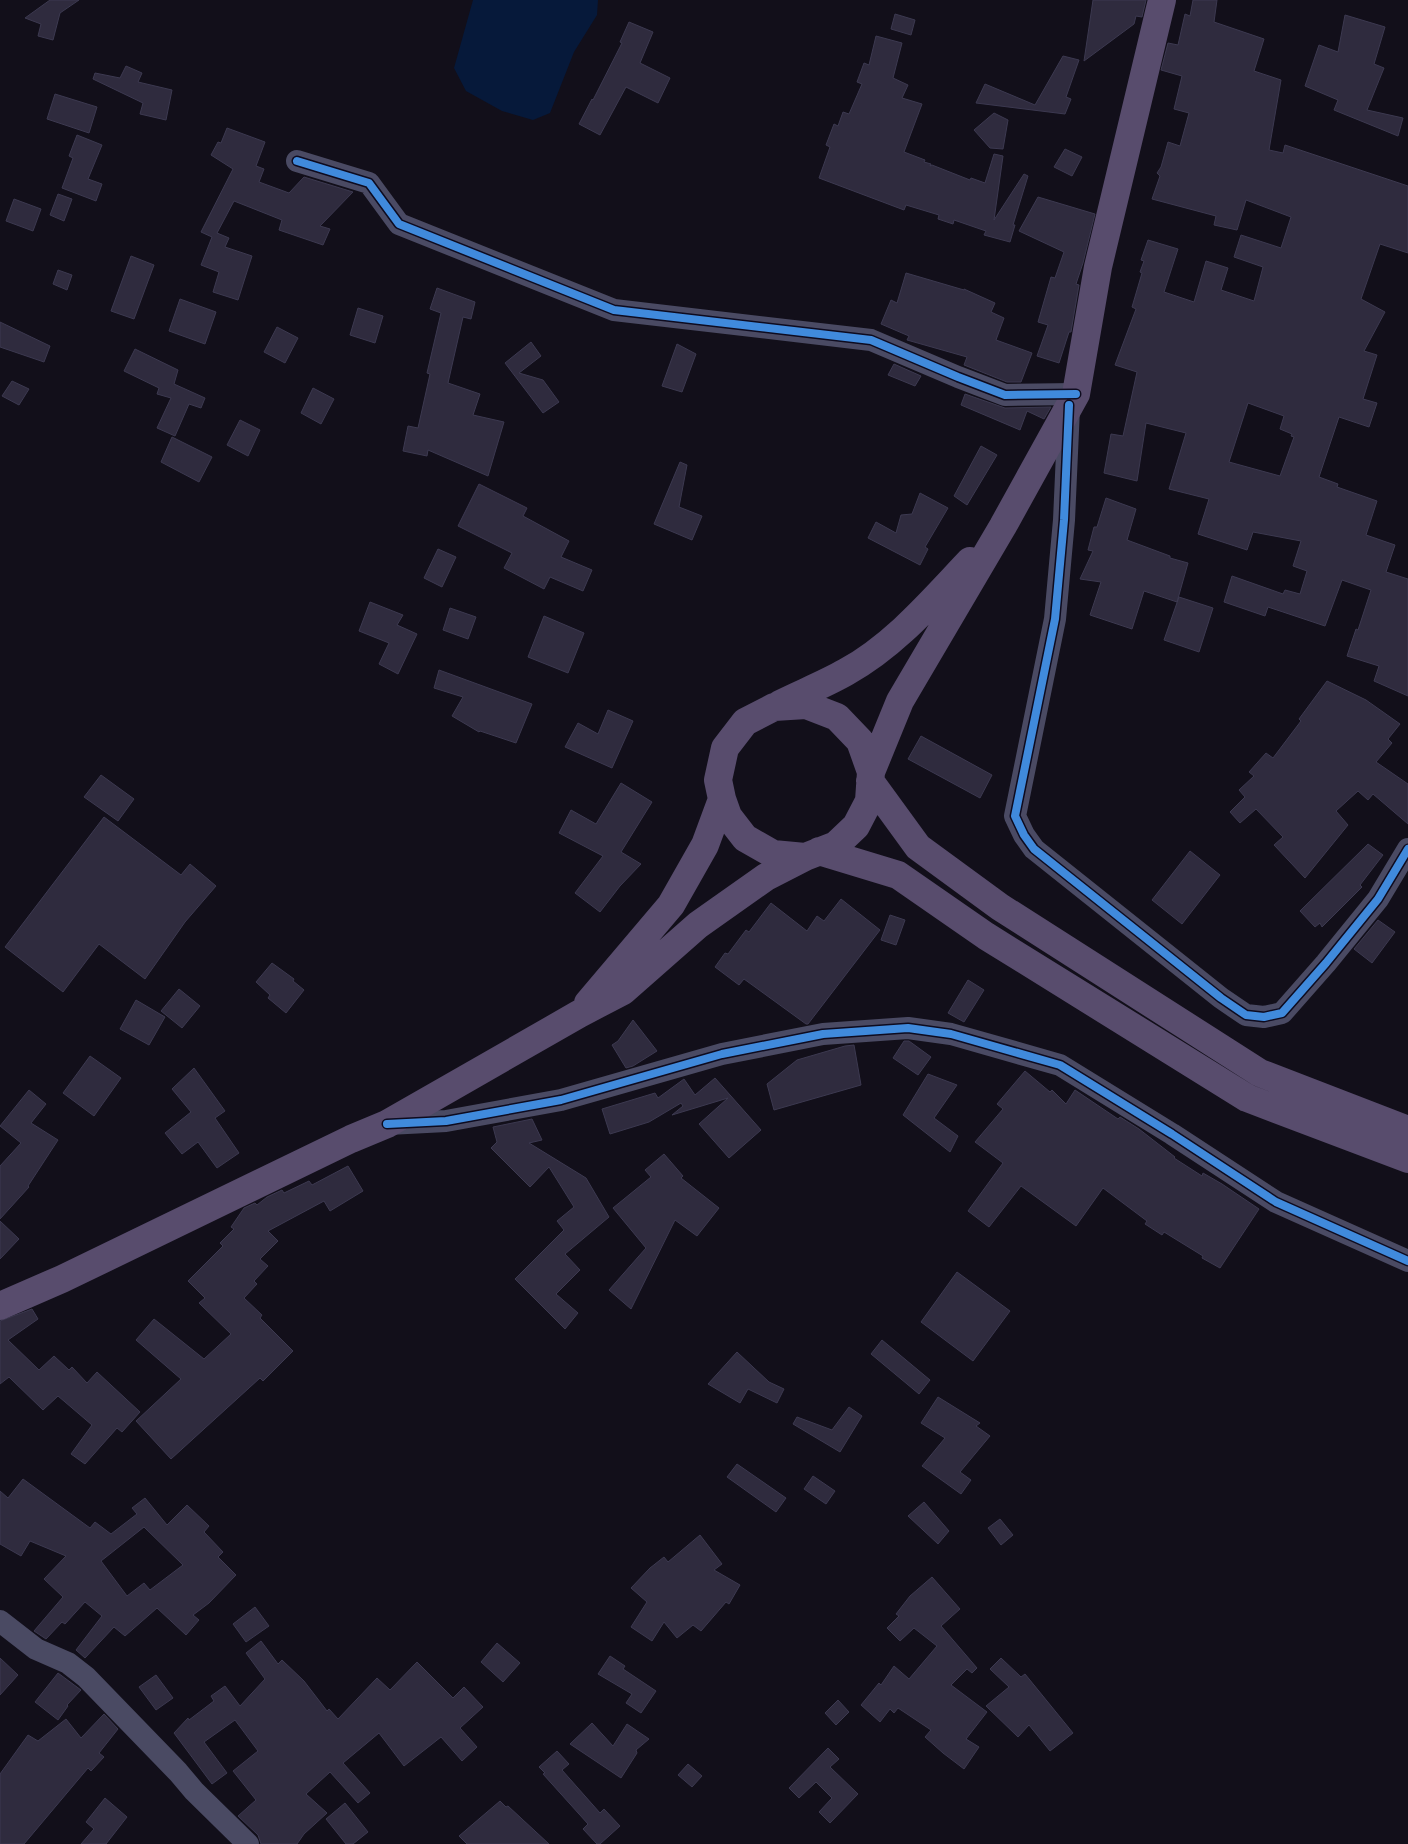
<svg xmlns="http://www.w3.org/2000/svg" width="1408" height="1844" viewBox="0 0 1408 1844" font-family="Karla,sans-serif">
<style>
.water{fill:#06193a}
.building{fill:#2f2b3e;stroke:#3c3950;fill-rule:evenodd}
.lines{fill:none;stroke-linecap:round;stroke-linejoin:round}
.minor{stroke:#4a4a63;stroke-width:22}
.major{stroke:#584c6d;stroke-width:28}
.cycleway-casing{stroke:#0e0b1f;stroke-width:11}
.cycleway{stroke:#408adc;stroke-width:8}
</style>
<rect width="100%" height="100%" fill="#120f1a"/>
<path class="water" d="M473,0h125l-1,15 -23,37 -24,61 -17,7 -31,-9 -36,-20 -12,-23z"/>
<path class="building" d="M50,0h29l-19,13 -7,27 -15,-4 3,-12 -16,-6z
M1093,0h53l-4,17 -6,-1 -2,8 -50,37z
M1193,0h24l-3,22 50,17 -10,32 27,9 -12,70 14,3 2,-8 123,41v67l-28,-9 -19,55 24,13 -21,39 13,4 -14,44 14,4 -8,24 -30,-10 -20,60 19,7 -1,3 40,14 -11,34 29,10 -9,27 22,7v117l-34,-15 5,-15 -32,-10 9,-27 2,1 13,-40 -29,-10 -17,46 -57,-19 -3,9 -41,-14 8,-26 51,18 2,-4 15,4 7,-23 -14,-5 8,-25 -48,-9 -6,18 -49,-16 11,-35 -40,-10 17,-56 -40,-10 -9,58 -33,-8 7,-39 12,2 14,-64 -22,-7 21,-56 -4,-2 10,-34 -2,-1 4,-11 -3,-1 7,-20 30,9 -14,43 30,10 12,-41 22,7 -7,22 33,11 9,-34 -29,-10 7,-22 40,13 10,-31 -45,-17 -9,30 -23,-5 2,-9 -64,-17 8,-23 -3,-3 4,-6 7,-25 12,4 9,-33 -15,-4 8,-33 -21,-6 7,-27 10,2 7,-31 5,2zM1248,403l36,13 -4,13 12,5 -1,2 3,1 -14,39 -51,-14z
M895,14l20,6 -4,15 -20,-6z
M1345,15l40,12 -11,37 10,4 -17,42 36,8 -5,18 -64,-26 4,-10 -33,-14 14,-41 19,7z
M629,22l24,10 -13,31 30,15 -12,25 -32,-16 -26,48 -21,-11 13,-25 1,1 29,-57 -2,-1z
M876,36l26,7 -9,35 15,7 -6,13 20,6 -18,48 21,8 -1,2 7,2 -1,2 2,-1 38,15 1,-2 14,5 9,-29 9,2 -9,64 30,-46 4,2 -15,49h2l-5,17 -26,-7 2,-4 -32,-11 -1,4 -15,-5 1,-4 -33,-10 -2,5 -85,-32 11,-31 -4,-2 8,-21 4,2 5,-14 6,2 13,-30 -5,-2 7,-19 5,2z
M1063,56l16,4 -13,37 5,2 -6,15 -89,-11 9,-19 50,21z
M126,66l16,7 -4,9 34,8 -6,30 -26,-6 3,-11 -50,-24 2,-6 25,5z
M55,94l42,13 -8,26 -42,-14z
M994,113l14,7 -5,29 -13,-1 -16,-18z
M227,128l38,14 -9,24 8,3 -5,13 30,11 15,-16 49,15 -33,34 10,3 -7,16 -44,-15 3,-10 -48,-19 -17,32 12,5 -4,9 27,9 -14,44 -25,-8 6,-20 -18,-7 11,-28 -11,-5 32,-63 -22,-14 7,-13 3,1z
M77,135l25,10 -14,34 14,5 -6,17 -34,-13 11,-30 -4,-2z
M1065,149l17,8 -10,19 -18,-9z
M58,194l14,5 -8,22 -14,-6z
M1038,197l57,17 -12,49 -7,21 3,1 -8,47h-2l-10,31 -22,-7 11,-31 -10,-3 13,-45 4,1 9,-26 -45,-21z
M14,199l27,10 -8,22 -27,-10z
M131,256l23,9 -20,54 -23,-8z
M58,270l14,5 -5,15 -14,-6z
M906,273l58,17v-1l31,14 -4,9 13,6 -8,22 36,13 -11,29h-14l-43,-17 3,-8 -60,-17 2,-4 -28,-12 10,-24 6,3z
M437,288l38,14 -4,17 -8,-2 -15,66 32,11 -7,21 31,7 -16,54 -60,-26 -1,6 -24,-5 5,-25 10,2 12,-54 -3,-1 14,-60 -11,-4z
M180,299l36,13 -11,32 -36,-13z
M358,308l25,8 -8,27 -25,-8z
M0,322l50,24 -6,16 -44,-15z
M277,327l21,11 -13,25 -21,-11z
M531,342l10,14 -22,17 24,7 16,22 -16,11 -38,-50z
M677,344l19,10 -14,38 -20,-6z
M135,349l43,21 -4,14 31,14 -4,10 -12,-4 -14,32 -18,-8 14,-30 -14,-4 2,-6 -35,-17z
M894,364l27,12 -6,10 -27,-11z
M12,381l17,8 -10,16 -17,-9z
M313,388l21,11 -13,25 -20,-11z
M965,394l40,14 46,-1 -7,12 -17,-8 -7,19 -59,-25z
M240,420l20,10 -12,26 -21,-11z
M172,437l40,20 -13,25 -38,-20z
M981,446l16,9 -30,50 -13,-9z
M680,462l7,3 -8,42 23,9 -10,24 -38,-16z
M479,484l48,24 -4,8 46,25 -8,16 31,13 -9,21 -33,-14 -6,12 -40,-21 8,-15 -54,-27z
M920,493l28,15 -23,39 3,2 -8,16 -52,-27 8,-16 20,11 5,-18 11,-1z
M1106,498l30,11 -9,31 43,16v2l18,5 -11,39 -33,-11 -12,38 -42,-14 11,-33 -21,-3 13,-28 -5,-1 6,-23h3z
M438,549l18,8 -14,30 -18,-9z
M1179,597l34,11 -14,44 -35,-12z
M370,602l33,13 -6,10 20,9 -19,40 -19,-10 10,-21 -30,-12z
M450,608l26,9 -8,22 -25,-9z
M544,616l40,17 -16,40 -40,-16z
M439,670l93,34 -16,39 -36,-12 -1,1 -27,-16 11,-19 -29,-9z
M1327,681l39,19 34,24 -12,15 4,4 -16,19 32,22v40l-35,-30 -5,6 -10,-9 -22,20 12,14 -43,53 -31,-33 9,-8 -27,-28 -16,14 -10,-11 15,-15 -6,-7 15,-14 -5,-4 17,-19 7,5 28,-37 -2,-2z
M608,710l25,11 -21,47 -47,-21 13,-24 20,11z
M921,736l71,39 -12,23 -72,-39z
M101,775l33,24 -16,22 -34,-24z
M621,783l31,19 -31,50 20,12 -21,22 -20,26 -25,-19 28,-37 -44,-23 12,-23 25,14z
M104,817l77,58 9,-11 26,22 -31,36 -40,57 -46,-35 -36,48 -58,-45z
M1368,844l15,11 -23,30 2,2 -40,40 -2,-4 -5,4 -15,-16z
M1190,851l30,24 -38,49 -30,-24z
M841,899l39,31 -72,94h-2l-62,-45 -5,6 -24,-18 10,-14 3,1 18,-24 3,2 22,-29 36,28 10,-15 7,5z
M890,915l15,5 -9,25 -15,-5z
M1378,920l17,12 -23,31 -18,-14z
M272,963l22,16 -1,2 11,9 -18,23 -18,-15 2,-3 -14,-13z
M968,980l16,10 -20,32 -16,-9z
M179,989l21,17 -18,22 -21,-17z
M136,1000l29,17 -16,28 -29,-16z
M633,1020l24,31 -24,15 -7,2 -14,-23 6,-4z
M904,1041h5l22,16 -13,18 -25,-17z
M854,1045l7,40 -87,25 -7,-26 30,-24 48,-14z
M90,1056l31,22 -27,38 -31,-23z
M194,1068l31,43 -10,7 24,35 -22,15 -19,-26 -16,12 -17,-21 26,-21 -19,-23z
M1025,1071l25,21 2,-2 14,14 9,-14 43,29 2,-2 19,12 36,28 -1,1 28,18 1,-3 19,11 37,25 -39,59 -18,-10 1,-2 -39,-24 -2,3 -17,-11 2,-3 -44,-33 -27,38 -55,-40 -32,41 -21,-16 35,-48 -28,-21 28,-33 -6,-5z
M928,1074l29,11 -23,33 24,18 -8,16 -47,-37z
M715,1078l46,52 -32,28 -30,-34 29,-26 -56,17 11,-9 -2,-3 -32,19 -39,12 -8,-25 53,-16 3,5 26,-19 11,16z
M29,1090l17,14 -15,19 27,17 -30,46 1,1 -29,32v-53l21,-23 -21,-17z
M532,1119l10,21 -13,3 57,35 23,39 -44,37 15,16 -24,24 22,19 -13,16 -50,-50 49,-49 -7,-9 17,-14 -25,-40 -19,20 -39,-39 6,-6 -4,-15z
M664,1154l19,22 -2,2 38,30 -22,28 -22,-16 -44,89 -22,-19 37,-42 -33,-40 38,-31 -6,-7z
M348,1166l15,25 -33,20 -6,-10 -56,30 10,10 -18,18 8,7 -14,15 3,3 -13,14 18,17 -2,3 33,33 -30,30 -3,-3 -89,81 -35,-38 45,-42 -45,-39 18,-21 50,40 27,-25 -32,-31 6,-5 -17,-17 35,-35 -3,-3 14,-14 -3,-2 13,-19 11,-5 2,2 10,-8 15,-7 2,3 25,-12 3,4z
M0,1221l19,18 -19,20z
M957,1272l53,39 -37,50 -52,-39z
M32,1309l6,10 -30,21 31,30 15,-14 15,14 3,-3 15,16 10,-11 43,40 -18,20 -5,-4 -32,36 -14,-10 21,-29 -34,-29 -15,14 -34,-33 -9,7v-63z
M882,1340l48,40 -11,14 -48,-40z
M737,1352l32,30 15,7 -7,14 -29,-14 -8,14 -32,-19z
M938,1397l42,26 -4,3 14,10 -30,36 11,8 -10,14 -39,-28 23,-28 -24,-15z
M849,1407l13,9 -22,36 -47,-28 4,-7 35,13z
M737,1464l49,34 -10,14 -49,-35z
M813,1476l22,15 -9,13 -22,-15z
M23,1479l67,49 5,-6 16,12 26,-20 -5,-6 13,-10 22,27 20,-20 22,21 -5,6 19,20 -5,5 18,18 -27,28 -16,12 6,5 -13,15 -29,-27 -32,28 -11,-9 -29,31 -9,-8 26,-34 -17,-14 -20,22 -3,-2 -16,17 -12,-8 29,-34 -19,-18 22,-23 -36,-15 -9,15 -21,-12v-53l8,7zM144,1527l39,38 -33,25 -6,-7 -17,13 -26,-35z
M924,1502l25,29 -11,13 -30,-28z
M1000,1519l13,16 -12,10 -13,-17z
M700,1535l22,29 -8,6 26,15 -11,19 -3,-2 -25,29 -8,-6 -16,13 -13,-16 -12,19 -21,-14 16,-25 -16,-14 19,-20 14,-11 4,5z
M932,1577l28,32 -19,17 36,42 -5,5 -5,-4 -16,16 36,27 -21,27 13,8 -15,22 -21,-16 -18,-16 6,-7 -33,-22 -4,5 -4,-4 -10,13 -19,-17 18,-22 2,2 13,-19 15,13 28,-33 -23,-18 -14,13 -13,-13 12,-12 -3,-2 14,-18z
M255,1607l14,19 -23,16 -13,-18z
M261,1641l17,23 4,-4 22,21 23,30 2,-2 9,10 39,-41 13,12 27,-28 36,36 11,-11 19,20 -23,21 17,19 -15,14 -21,-24 -37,29 -25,-33 -36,30 27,30 -12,10 -28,-31 -24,22 21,19 -23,21 -7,10h-36l-3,-9 -20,-19 18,-16 -23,-29 25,-20 -23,-31 -31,22 23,31 -15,11 -38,-51 14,-15 1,2 25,-19 -3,-5 14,-10 15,20 25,-27 -19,-26z
M497,1643l23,20 -17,19 -22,-20z
M610,1656l15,10 -2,3 33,22 -15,22 -15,-10 6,-9 -34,-20z
M0,1658l18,17 -18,20z
M1001,1658l20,19 4,-3 48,59 -23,18 -21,-26 -11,12 -32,-31 23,-19 -19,-18z
M58,1673l23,17 -14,15 1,1 -10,14 -23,-18z
M156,1675l17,23 -17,12 -17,-23z
M838,1700l11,12 -13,13 -11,-12z
M104,1714l14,15 -19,24 5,4 -13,14 -3,-3 -64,76h-24v-70l28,-39 10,6 28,-22 15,19z
M592,1723l21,23 14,-22 22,15 -13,11 1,3 -16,25 -51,-34z
M828,1748l11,11 -9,8 28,27 -28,29 -11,-11 13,-14 -16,-16 -17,16 -10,-10z
M557,1751l12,13 -7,6 38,43 4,-4 16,17 -20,18h-3l-14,-15 5,-5 -45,-50 2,-1 -6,-6z
M688,1764l14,12 -10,11 -14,-12z
M105,1798l22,19 -21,27h-25l13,-15 -8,-7z
M500,1801l6,6 2,-1 41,38h-82l-8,-8z
M345,1803l23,29 -15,12h-7l-20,-25z"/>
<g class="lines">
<path class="minor" d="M297,161l72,22 30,41 215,86 257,30 87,37 47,18 71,-1
M1069,408l-5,112 -9,99 -40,197 9,19 10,14 187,149 25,17 18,2 18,-4 44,-50 52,-64 30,-50
M388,1124l58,-3 115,-21 161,-46 101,-20 85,-6 43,6 109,31 112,69 104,68 132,59
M0,1621l36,28 32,14 18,14 92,95 16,19 54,53"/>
<path class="major" d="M780,704c22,-11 45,-20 66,-32 49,-27 86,-71 124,-111
M871,772l-11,-31 -23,-24 -31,-12 -32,2 -29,15 -20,26 -7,32 4,19 6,17 17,22 28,16 32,3 31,-12 20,-19 13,-25 2,-29 29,-71 103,-175 73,-132 22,-127 64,-267
M870,781l48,66 82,60 260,166 148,57
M819,851l79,24 88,61 261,162 161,61
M588,1003l83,-98 34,-60 17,-46
M0,1306l62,-27 289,-140 36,-15 192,-110 44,-23 75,-66 68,-48 39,-20"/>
<defs>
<path id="cycleway" d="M297,161l72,22 30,41 215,86 257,30 87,37 47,18 71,-1
M1069,405l-5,115 -9,99 -40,197 9,19 10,14 187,149 25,17 18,2 18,-4 44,-50 52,-64 30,-50
M387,1124l59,-3 115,-21 161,-46 101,-20 85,-6 43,6 109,31 112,69 104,68 132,59"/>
</defs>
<use href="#cycleway" class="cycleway-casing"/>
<use href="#cycleway" class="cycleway"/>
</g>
</svg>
